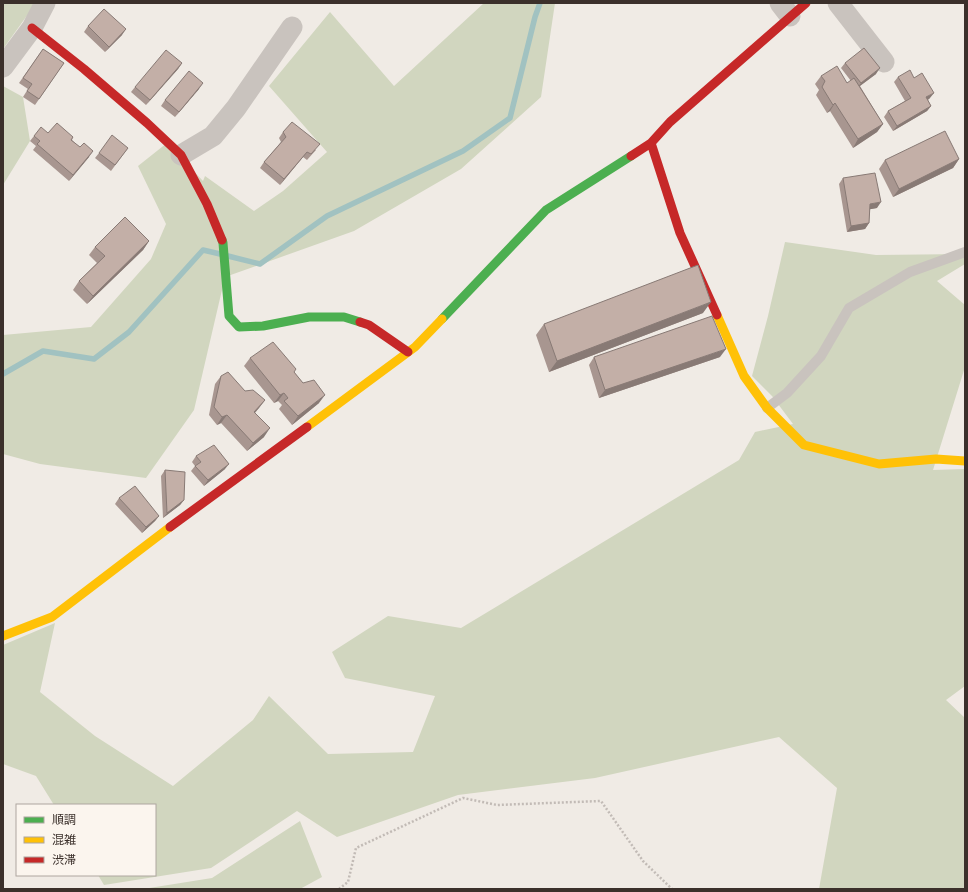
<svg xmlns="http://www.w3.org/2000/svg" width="968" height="892" viewBox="0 0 968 892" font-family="Ubuntu,'Noto Sans JP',sans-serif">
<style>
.green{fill:#d1d6bf}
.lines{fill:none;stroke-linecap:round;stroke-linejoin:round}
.stream{stroke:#a1c2c1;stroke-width:5.5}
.path{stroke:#c2bbb6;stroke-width:2.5;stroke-dasharray:2 2;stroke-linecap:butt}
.lane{stroke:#c9c3be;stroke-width:10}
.street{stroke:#c9c3be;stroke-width:21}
.fast{stroke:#4caf50;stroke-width:9}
.slow{stroke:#ffc107;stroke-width:9}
.jam{stroke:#c62828;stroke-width:9}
.wall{fill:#a89690}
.shaded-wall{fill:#887a75}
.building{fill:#c3afa7;stroke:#887a75}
</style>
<rect width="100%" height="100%" fill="#f0ebe5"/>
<path class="green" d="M3,3h33l-33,46z
M484,3h71l-14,94 -80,72 -107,62 -129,46 -31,133 -48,68 -106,-14 -37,-10v-119l88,-8 60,-68 15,-35 -28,-58 29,-23 36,38 2,-5 49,35 29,-20 44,-39 -58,-66 61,-74 64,74z
M3,86l20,11 7,44 -27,44z
M785,242l91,13 89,-1v10l-28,17 28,24v62l-32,103 32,-1v217l-19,14 19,18v171h-146l18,-101 -58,-51 -184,41 -137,17 -121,42 -40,-26 -86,57 -107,17 -6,-10h57v-70h-101l-18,-29 -33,-12v-119l52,-22 -15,69 55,44 78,50 80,-66 16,-24 59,58 85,-2 22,-56 -90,-18 -13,-26 56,-36 73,12 278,-168 16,-28 38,-8 -21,-28 -20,-20 16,-60z
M300,821l22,56 -22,12h-157l69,-11z"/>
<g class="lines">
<path class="stream" d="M228,256l32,8 67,-48 136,-65 47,-33 25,-101 5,-14
M3,374l40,-23 51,8 35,-27 74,-82 17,4"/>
<path class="path" d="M339,889l9,-7 8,-34 107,-50 34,7 104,-4 42,60 29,28"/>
<path class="lane" d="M767,408l20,-15 34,-37 28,-48 61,-36 55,-20"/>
<path class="street" d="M780,3l10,13
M838,3l46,59
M3,67l29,-39 13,-25
M181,155l32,-19 23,-28 56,-81"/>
<path class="fast" d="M222,240l1,3 6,73 10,11 24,-1 46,-9h35l16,5
M442,319l104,-109 85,-54"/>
<path class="slow" d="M717,315l27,61 23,32 37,37 75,19 57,-5 29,2
M307,427l108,-80 27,-28
M3,636l49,-19 118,-90"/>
<path class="jam" d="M32,28l52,41 63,54 34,32 26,49 15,36
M651,143l29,90 37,82
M631,156l20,-13 19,-21 136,-119
M360,322l9,3 39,27
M170,527l137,-100"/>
</g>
<path class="wall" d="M88,26l34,9 -17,17 -21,-20z
M43,49l21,14 -29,42 -12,-8 5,-8 -9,-6z
M182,63l-4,6 -32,36 -15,-13 4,-5z
M845,63l31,11 -16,12 23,38 -6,8 -24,16 -23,-37 -3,2 -11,-18 3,-5 -4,-6 6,-8 26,7 4,-2 -10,-13z
M898,77l16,1 16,20 -2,2 3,6 -4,5 -34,20 -9,-14 4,-6 17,-10 -11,-19z
M199,89l-24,28 -14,-11 4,-6z
M283,132l33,18 -9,10 -4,-3 -23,28 -20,-17 4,-6 17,-20 -2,-4z
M48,133l25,4 -1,3 17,17 -20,24 -36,-31 3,-4 -6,-5 4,-5z
M128,148l-17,23 -16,-13 4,-5z
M959,159l-6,9 -60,29 -14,-28 6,-9z
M843,178l34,30 -7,1 -1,14 -4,6 -18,3 -8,-48z
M149,241l-6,9 -56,54 -14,-14 6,-9 18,-18 -8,-8 6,-8z
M703,313l-154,59 -13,-37 8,-11z
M594,357h126l-121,41 -10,-33z
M250,358l44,14 25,31 -27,22 -13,-16 3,-4 -4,-4 -4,2 -30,-37z
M221,376l24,15 20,9 -10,13 9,24 -17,14 -26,-28 -4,2 -8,-10 6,-31z
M196,456l29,13 -21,17 -13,-15 4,-5 -3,-4z
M165,470l19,30 -4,5 -17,13 -2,-42z
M119,498l40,18 -4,5 -13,12 -27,-29z"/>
<path class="shaded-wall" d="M126,29l-4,6 -17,17 4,-5z
M182,63l-4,6 -32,36 4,-5z
M880,68l-4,6 -19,14 4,-5z
M203,83l-4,6 -24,28 4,-5z
M934,93l-4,5 -8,5 4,-6z
M835,103l-5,8 -3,2 6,-8z
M931,106l-4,5 -34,20 4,-5z
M883,124l-6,8 -24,16 5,-9z
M93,151l-4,6 -20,24 4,-6z
M307,152l-4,5 -23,28 4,-6z
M959,159l-6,9 -60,29 6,-8z
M881,202l-4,6 -11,2 4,-6z
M869,223l-4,6 -18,3 4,-6z
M149,241l-6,9 -56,54 6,-8z
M711,302l-8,11 -154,59 8,-11z
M726,349l-6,8 -121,41 6,-8z
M284,393l-6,8 -4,2 6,-8z
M325,395l-6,8 -27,22 6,-9z
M265,400l-6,8 -11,12 6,-8z
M227,415l-6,8 -4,2 5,-8z
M270,428l-6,9 -17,14 6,-8z
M229,464l-4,5 -21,17 4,-6z
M184,500l-4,5 -17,13 4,-5z
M159,516l-4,5 -13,12 4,-6z"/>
<path class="building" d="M104,9l22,20 -17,18 -21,-21z
M864,48l16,20 -19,15 -16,-20z
M43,49l21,14 -25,36 -12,-8 5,-7 -9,-6z
M166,50l16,13 -32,37 -15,-13z
M837,66l10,17 7,-5 29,46 -25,15 -23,-36 -2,2 -11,-18 3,-6 -4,-5z
M910,70l4,8 8,-5 12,20 -8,4 5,9 -34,20 -9,-15 23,-13 -13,-21z
M189,71l14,12 -24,29 -14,-12z
M292,122l28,22 -9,10 -4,-2 -23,27 -20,-17 22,-25 -3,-5z
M57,123l16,14 -2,3 9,7 4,-4 9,8 -20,24 -36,-31 3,-3 -6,-5 7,-9 7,6z
M945,131l14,28 -60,30 -14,-29z
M112,135l16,13 -13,17 -16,-12z
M875,173l6,29 -11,2 -1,19 -18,3 -8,-48z
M125,217l24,24 -56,55 -14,-15 26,-25 -10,-9z
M698,265l13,37 -154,59 -13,-37z
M712,316l14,33 -121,41 -11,-33z
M273,342l23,27 -2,3 9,11 11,-3 11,15 -27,21 -14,-15 4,-3 -4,-5 -4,2 -30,-37z
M228,372l17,19 8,-1 12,10 -11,12 16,16 -17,15 -26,-28 -5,2 -8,-10 7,-31z
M214,445l15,19 -21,16 -13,-14 6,-4 -5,-6z
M165,470l20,2 -1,28 -17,13z
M135,486l24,30 -13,11 -27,-29z"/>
<rect width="968" height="892" fill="none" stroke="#3b302b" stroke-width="8"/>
<rect x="16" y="804" width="140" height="72" fill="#fbf5ee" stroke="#aea6a0"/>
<rect x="24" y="817" width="20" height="6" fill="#4caf50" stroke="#aea6a0"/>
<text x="52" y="824" font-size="12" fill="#3b302b">順調</text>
<rect x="24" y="837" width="20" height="6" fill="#ffc107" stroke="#aea6a0"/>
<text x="52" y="844" font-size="12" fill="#3b302b">混雑</text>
<rect x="24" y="857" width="20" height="6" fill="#c62828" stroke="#aea6a0"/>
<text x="52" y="864" font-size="12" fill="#3b302b">渋滞</text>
</svg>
